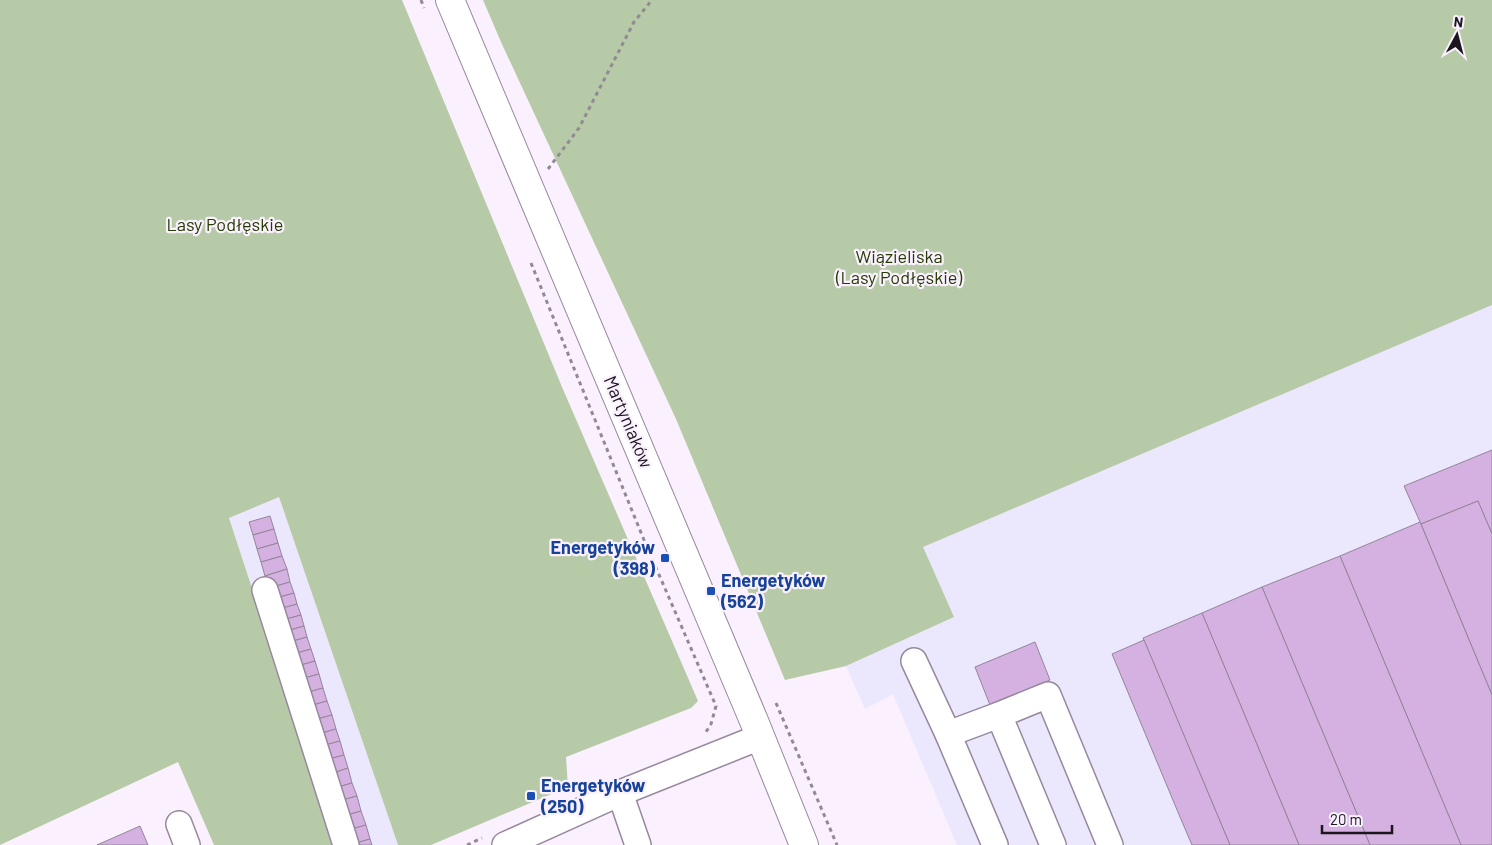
<svg xmlns="http://www.w3.org/2000/svg" width="1492" height="845" font-family="Barlow,sans-serif">
  <rect width="100%" height="100%" fill="#faf0fe"/>
  <!-- industrial -->
  <g fill="#ebe7fd">
    <polygon points="1492,305 1492,845 957,845 893,694 865,709 846,666 954,617 922,547"/>
    <polygon points="279,497 398,845 336,845 229,518"/>
  </g>
  <!-- green -->
  <g fill="#b7caa7">
    <polygon points="0,0 402,0 562,387 698,701 691,708 566,757 568,787 431,845 398,845 279,497 229,518 336,845 214,845 178,762 0,845"/>
    <polygon points="483,0 1492,0 1492,305 923,547 954,617 846,666 785,680 676,419 501,42"/>
  </g>
  <!-- building -->
  <g fill="#d4b1e1" stroke="#948599">
    <polygon points="1492,450 1492,534 1478,501 1421,524 1404,486"/>
    <polygon points="1478,501 1492,534 1492,695 1421,524"/>
    <polygon points="270,516 274,529 253,535 249,522"/>
    <polygon points="1420,522 1492,695 1492,845 1461,845 1340,556"/>
    <polygon points="274,529 278,543 257,549 253,535"/>
    <polygon points="278,543 282,556 261,562 257,549"/>
    <polygon points="282,556 287,569 265,576 261,562"/>
    <polygon points="1340,556 1461,845 1370,845 1262,587"/>
    <polygon points="287,569 290,582 269,588 265,576"/>
    <polygon points="290,582 294,593 273,599 269,588"/>
    <polygon points="1262,587 1370,845 1299,845 1202,613"/>
    <polygon points="294,593 297,604 276,610 273,599"/>
    <polygon points="297,604 301,615 279,621 276,610"/>
    <polygon points="1202,613 1299,845 1230,845 1143,638"/>
    <polygon points="301,615 304,626 283,632 279,621"/>
    <polygon points="304,626 307,637 286,643 283,632"/>
    <polygon points="307,637 311,649 290,655 286,643"/>
    <polygon points="1144,640 1230,845 1192,845 1180,817 1112,654"/>
    <polygon points="1035,642 1050,680 990,705 975,667"/>
    <polygon points="311,649 315,661 294,667 290,655"/>
    <polygon points="315,661 319,674 297,680 294,667"/>
    <polygon points="319,674 323,688 302,694 297,680"/>
    <polygon points="323,688 327,701 306,707 302,694"/>
    <polygon points="327,701 332,715 310,721 306,707"/>
    <polygon points="332,715 336,729 315,735 310,721"/>
    <polygon points="336,729 340,741 318,747 315,735"/>
    <polygon points="340,741 344,755 322,761 318,747"/>
    <polygon points="344,755 348,768 327,775 322,761"/>
    <polygon points="348,768 352,783 331,789 327,775"/>
    <polygon points="352,783 357,796 335,802 331,789"/>
    <polygon points="357,796 361,811 340,817 335,802"/>
    <polygon points="361,811 366,825 344,831 340,817"/>
    <polygon points="366,825 370,839 349,845 344,831"/>
    <polygon points="140,826 148,845 97,845"/>
    <polygon points="370,839 372,845 349,845"/>
  </g>
  <g fill="none" stroke-linecap="round" stroke-linejoin="round">
    <defs>
      <g id="minor">
        <polyline points="265,590 346,845"/>
        <polyline points="914,661 948,734 995,845"/>
        <polyline points="948,734 999,715"/>
        <polyline points="620,793 638,845"/>
        <polyline points="179,824 187,845"/>
        <polyline points="505,845 620,793 760,737"/>
        <polyline points="1053,845 999,715 1048,695 1110,845"/>
      </g>
      <polyline id="major" points="450,0 754,721 804,845"/>
    </defs>
    <!-- minor casing -->
    <use href="#minor" stroke="#97889d" stroke-width="28"/>
    <!-- major casing -->
    <use href="#major" stroke="#97889d" stroke-width="30"/>
    <!-- path -->
    <g stroke="#918a94" stroke-width="3" stroke-dasharray="4 4" stroke-linecap="butt">
      <polyline points="421,0 424,8"/>
      <polyline points="548,169 579,128 634,22 652,0"/>
      <polyline points="531,263 644,540 716,706 711,724 706,732"/>
      <polyline points="776,703 837,845"/>
      <polyline points="467,845 482,838"/>
    </g>
    <!-- minor -->
    <use href="#minor" stroke="#fff" stroke-width="25"/>
    <!-- major -->
    <use href="#major" stroke="#fff" stroke-width="28"/>
  </g>
  <!-- markers -->
  <g fill="#1a4fb4" stroke="#faf0fe" stroke-width="2">
    <rect x="660" y="553" width="10" height="10" rx="2.5"/>
    <rect x="706" y="586" width="10" height="10" rx="2.5"/>
    <rect x="526" y="791" width="10" height="10" rx="2.5"/>
  </g>
  <g text-anchor="middle" stroke-width="4.5" stroke-linejoin="round" paint-order="stroke">
    <!-- park labels -->
    <g font-size="18" fill="#243c02" stroke="#faf0fe">
      <text x="225" y="231">Lasy Podłęskie</text>
      <text x="899" y="263">Wiązieliska<tspan x="899" dy="21">(Lasy Podłęskie)</tspan></text>
    </g>
    <!-- street labels -->
    <g font-size="18" fill="#1b161d" stroke="#faf0fe">
      <text transform="translate(628 422) rotate(67)" y="6">Martyniaków</text>
    </g>
    <!-- transit labels -->
    <g font-size="18" font-weight="bold" fill="#164399" stroke="#faf0fe" text-anchor="start">
      <text x="655" y="554" text-anchor="end">Energetyków<tspan x="655" dy="21">(398)</tspan></text>
      <text x="721" y="587">Energetyków<tspan x="721" dy="21">(562)</tspan></text>
      <text x="541" y="792">Energetyków<tspan x="541" dy="21">(250)</tspan></text>
    </g>
  </g>
  <!-- north arrow -->
  <g transform="translate(1457 35) rotate(7)" stroke="#faf0fe" stroke-width="4" paint-order="stroke">
  <path d="M0-4L9 19L0 12L-9 19Z" fill="#1b161d"/>
  <text y="-8" font-size="14" font-weight="bold" text-anchor="middle" fill="#1b161d">N</text>
  </g>
  <!-- scale -->
  <path d="M1322 825v8h70v-8" fill="none" stroke="#1b161d" stroke-width="2.5"/>
  <text x="1330" y="825" font-size="15" fill="#1b161d" stroke="#faf0fe" stroke-width="4" paint-order="stroke">20 m</text>
</svg>
